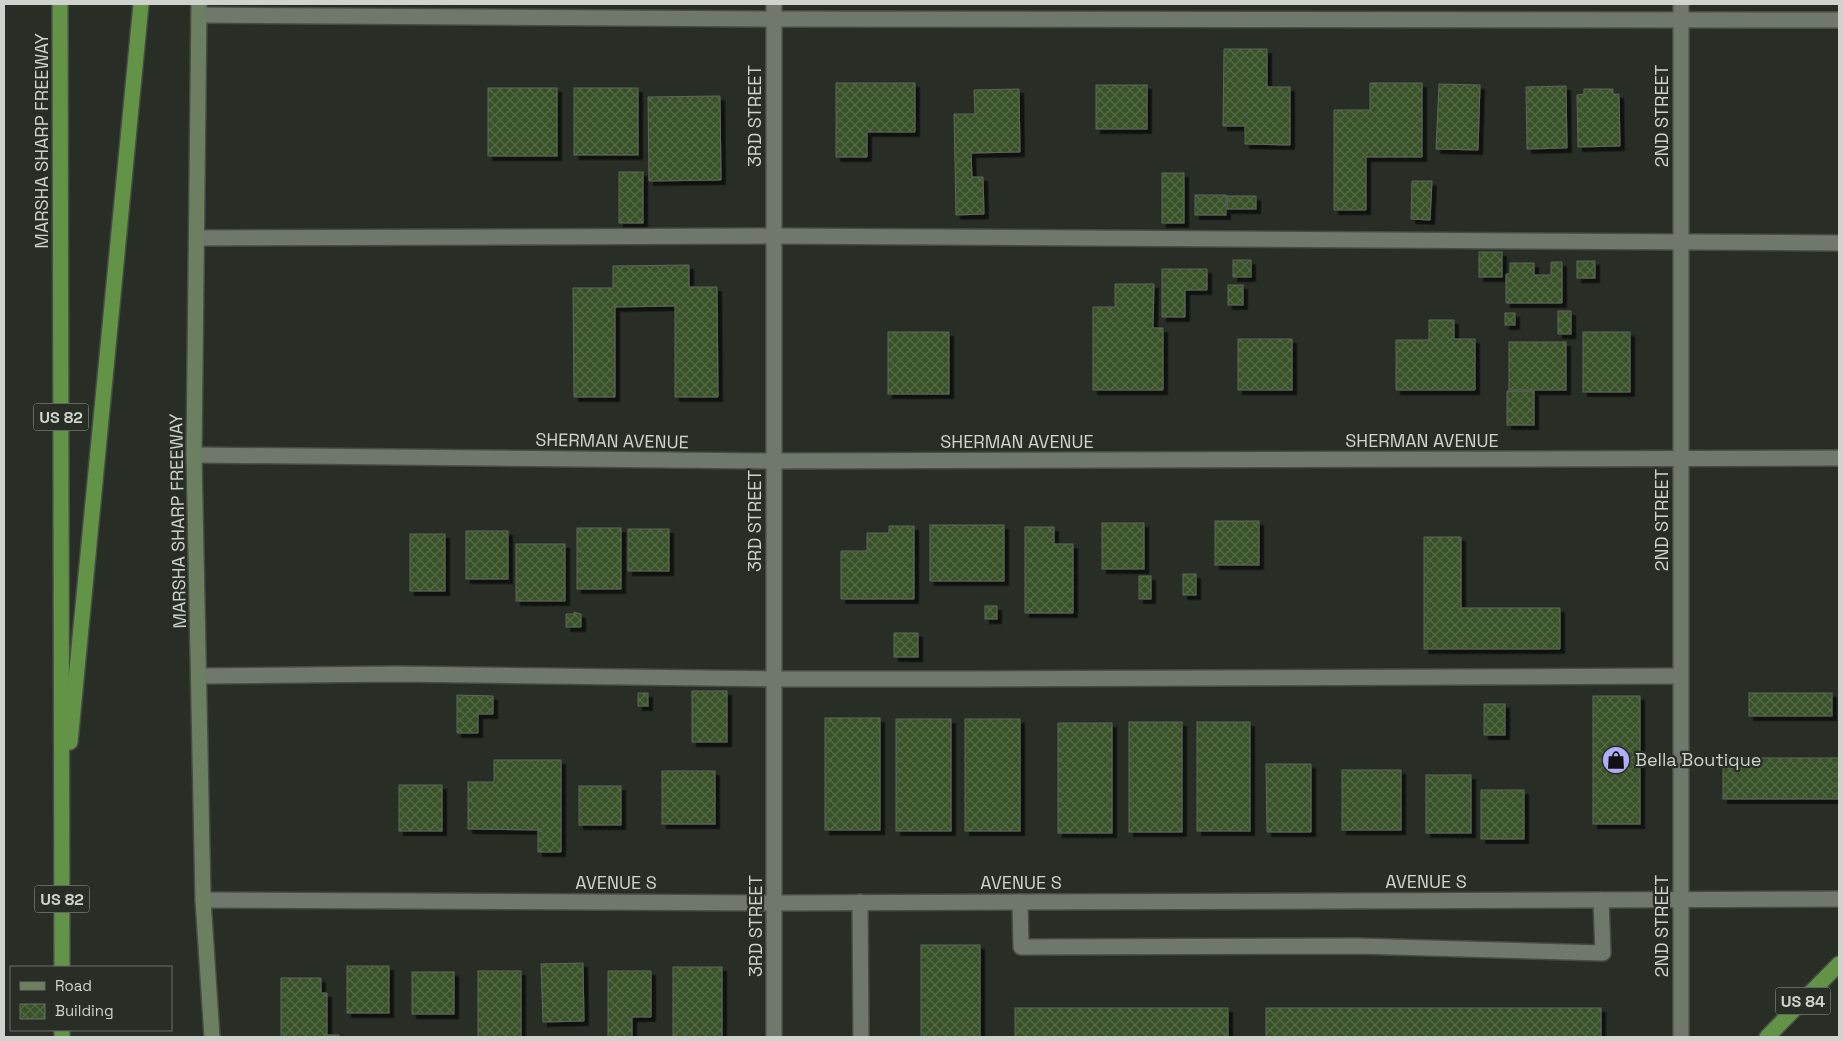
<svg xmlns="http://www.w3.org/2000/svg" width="1843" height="1041" font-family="'Space Grotesk',sans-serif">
  <defs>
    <pattern id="building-cross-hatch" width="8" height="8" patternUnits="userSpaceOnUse" patternTransform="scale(1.25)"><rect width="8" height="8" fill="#375128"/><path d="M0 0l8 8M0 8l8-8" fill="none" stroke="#536946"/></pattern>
    <filter id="shadow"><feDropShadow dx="4.5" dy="4.5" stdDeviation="0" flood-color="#0009"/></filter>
  </defs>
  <rect width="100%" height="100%" fill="#282e25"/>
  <!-- building -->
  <g fill="url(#building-cross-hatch)" stroke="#5f665b" filter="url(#shadow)">
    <polygon points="1224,49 1267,49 1267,87 1290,87 1290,145 1245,144 1245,126 1223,126"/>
    <polygon points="836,83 915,83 915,132 867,132 867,157 836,157"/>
    <polygon points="1370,83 1422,83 1422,157 1366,157 1366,210 1334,210 1334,110 1370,110"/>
    <polygon points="1439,84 1480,85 1478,150 1436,149"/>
    <rect x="1096" y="85" width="51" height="44"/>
    <polygon points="1566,86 1567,148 1527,149 1526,87"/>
    <rect x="488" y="88" width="69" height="68"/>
    <rect x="574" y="88" width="64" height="67"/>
    <polygon points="1019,89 1020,152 971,153 972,177 983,177 984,214 956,215 954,114 975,114 974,90"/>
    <polygon points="1584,89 1613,89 1613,94 1619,94 1620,146 1578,147 1577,95 1584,94"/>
    <polygon points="720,96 721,180 649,181 648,97"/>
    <rect x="619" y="172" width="24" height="51"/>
    <rect x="1162" y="173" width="22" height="50"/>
    <polygon points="1412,181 1432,181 1430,220 1411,219"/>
    <rect x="1195" y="195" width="31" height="20"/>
    <rect x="1227" y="196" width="29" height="13"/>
    <rect x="1479" y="252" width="23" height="25"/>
    <rect x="1233" y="260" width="18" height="17"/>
    <rect x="1577" y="261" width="18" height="17"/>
    <polygon points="1551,262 1562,262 1562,303 1506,303 1506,274 1510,274 1510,263 1534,263 1534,275 1551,275"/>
    <polygon points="689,265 689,287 717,287 718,397 675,397 675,306 615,307 615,397 574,397 573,288 613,288 613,266"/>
    <polygon points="1162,269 1207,269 1207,290 1185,290 1185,317 1162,317"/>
    <polygon points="1115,284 1154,284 1153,328 1163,328 1163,390 1093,390 1093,307 1115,307"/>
    <rect x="1228" y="285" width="15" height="20"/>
    <rect x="1558" y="311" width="13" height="23"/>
    <rect x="1505" y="313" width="10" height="12"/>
    <polygon points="1429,320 1454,320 1454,339 1475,339 1475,390 1396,390 1396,340 1429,340"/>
    <rect x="888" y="332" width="61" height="62"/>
    <rect x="1583" y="332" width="47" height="60"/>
    <rect x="1238" y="339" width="54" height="51"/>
    <rect x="1509" y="342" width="57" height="48"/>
    <rect x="1507" y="391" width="27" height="34"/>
    <rect x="1215" y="521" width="44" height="44"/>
    <rect x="1102" y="523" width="42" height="46"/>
    <rect x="930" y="525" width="74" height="56"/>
    <polygon points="889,526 914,526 914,599 841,599 841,551 867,551 867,533 889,533"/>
    <polygon points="1025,527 1054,527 1054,544 1073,544 1073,613 1025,613"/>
    <rect x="577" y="528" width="44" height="61"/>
    <rect x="628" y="529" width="41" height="42"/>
    <rect x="466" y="531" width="42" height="48"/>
    <rect x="410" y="534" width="35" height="57"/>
    <polygon points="1424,537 1461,537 1461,608 1560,608 1560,649 1424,649"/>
    <rect x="516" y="544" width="49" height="57"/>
    <rect x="1183" y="574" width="13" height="21"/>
    <rect x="1139" y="576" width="12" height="23"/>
    <rect x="985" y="606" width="12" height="13"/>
    <polygon points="574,612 581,614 581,627 566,627 566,614 574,614"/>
    <rect x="894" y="633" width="24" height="24"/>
    <rect x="692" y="691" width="35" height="51"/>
    <rect x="638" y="693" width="10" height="13"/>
    <rect x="1749" y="693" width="83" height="23"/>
    <polygon points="457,695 493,696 493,714 478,714 478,733 457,733"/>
    <rect x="1593" y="696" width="47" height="128"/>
    <rect x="1484" y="704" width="21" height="31"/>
    <rect x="825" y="718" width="55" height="112"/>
    <rect x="896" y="719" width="55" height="112"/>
    <rect x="965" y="719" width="55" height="112"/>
    <rect x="1129" y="722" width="53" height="110"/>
    <rect x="1197" y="722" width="53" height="109"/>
    <rect x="1058" y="723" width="54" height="110"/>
    <rect x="1723" y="758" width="116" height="41"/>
    <polygon points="494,760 561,760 561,852 538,852 538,830 468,829 468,782 494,782"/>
    <polygon points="1266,764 1311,764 1311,832 1267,832"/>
    <rect x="1342" y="770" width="59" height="60"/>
    <rect x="662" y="771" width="53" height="53"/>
    <rect x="1426" y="775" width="45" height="58"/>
    <rect x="399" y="785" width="43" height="46"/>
    <rect x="579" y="786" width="42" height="39"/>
    <rect x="1481" y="790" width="43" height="49"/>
    <rect x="921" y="945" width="59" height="92"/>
    <polygon points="583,963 584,1021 543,1022 541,964"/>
    <rect x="347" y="966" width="42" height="47"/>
    <rect x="673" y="967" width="49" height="70"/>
    <rect x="478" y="971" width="43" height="66"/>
    <polygon points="608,971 651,971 651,1017 632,1017 632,1037 608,1037"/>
    <rect x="412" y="972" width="42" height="42"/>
    <polygon points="281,978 321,978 321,993 327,993 327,1035 339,1035 339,1037 281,1037"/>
    <rect x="1015" y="1008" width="213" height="29"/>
    <rect x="1266" y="1008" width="335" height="29"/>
  </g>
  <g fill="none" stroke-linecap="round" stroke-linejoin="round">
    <defs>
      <g id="lane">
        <polyline points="197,238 774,236 1839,243"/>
        <polyline points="199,676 398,674 774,679 965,679 1680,676"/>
        <polyline points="860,902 861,1037"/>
        <polyline points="1020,902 1021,947 1357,946 1603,953 1601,900"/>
      </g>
      <g id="street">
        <polyline points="774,4 774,1037"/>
        <polyline points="1681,4 1681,1037"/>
        <polyline points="199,15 774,19 1839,20"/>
        <polyline points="194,455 774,461 1839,458"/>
        <polyline points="203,900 774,903 1839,899"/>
      </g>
      <polyline id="secondary" points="199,4 194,455 203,900 212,1037"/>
      <g id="highway">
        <polyline points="60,4 62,967"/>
        <polyline points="70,742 141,4"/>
        <polyline points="62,1030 62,1037"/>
        <polyline points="1767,1037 1839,964"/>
      </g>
    </defs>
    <!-- lane casing -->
    <use href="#lane" stroke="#464b43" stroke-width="18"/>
    <!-- street casing -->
    <use href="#street" stroke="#464b43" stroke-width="18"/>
    <!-- secondary casing -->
    <use href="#secondary" stroke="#464b43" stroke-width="18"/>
    <!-- highway casing -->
    <use href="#highway" stroke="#464b43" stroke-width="18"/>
    <!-- lane -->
    <use href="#lane" stroke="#70776c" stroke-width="15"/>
    <!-- street -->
    <use href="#street" stroke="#70776c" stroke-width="15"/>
    <!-- secondary -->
    <use href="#secondary" stroke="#6c7f61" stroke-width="15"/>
    <!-- highway -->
    <use href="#highway" stroke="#639346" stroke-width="15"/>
  </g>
  <!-- icons -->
  <defs>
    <symbol id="shop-disc" viewBox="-11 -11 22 22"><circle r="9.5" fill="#b0aefa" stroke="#282e25"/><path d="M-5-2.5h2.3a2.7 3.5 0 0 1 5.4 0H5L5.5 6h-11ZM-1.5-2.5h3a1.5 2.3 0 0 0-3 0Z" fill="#111"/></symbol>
  </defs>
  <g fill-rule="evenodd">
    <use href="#shop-disc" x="1600" y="744" width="32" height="32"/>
  </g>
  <g text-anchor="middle" stroke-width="4.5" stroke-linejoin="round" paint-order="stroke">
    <!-- shield labels -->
    <g fill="#282e25" stroke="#9da29b" stroke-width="1">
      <rect x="33.5" y="403.5" width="55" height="27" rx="4"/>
      <rect x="34.5" y="885.5" width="55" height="27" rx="4"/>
      <rect x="1775.5" y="987.5" width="55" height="27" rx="4"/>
    </g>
    <g font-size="16" font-weight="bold" fill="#cfd3cd">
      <text x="61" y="423">US 82</text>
      <text x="62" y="905">US 82</text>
      <text x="1803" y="1007">US 84</text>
    </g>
    <!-- street labels -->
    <g font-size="18" fill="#cfd3cd" stroke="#282e25">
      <text transform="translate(755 116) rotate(-90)" y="6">3RD STREET</text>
      <text transform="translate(1662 116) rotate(-90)" y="6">2ND STREET</text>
      <text transform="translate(42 141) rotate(-90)" y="6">MARSHA SHARP FREEWAY</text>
      <text transform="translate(612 441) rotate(1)" y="6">SHERMAN AVENUE</text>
      <text x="1422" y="447">SHERMAN AVENUE</text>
      <text x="1017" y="448">SHERMAN AVENUE</text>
      <text transform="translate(1662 520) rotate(-90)" y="6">2ND STREET</text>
      <text transform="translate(178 521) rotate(-91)" y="6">MARSHA SHARP FREEWAY</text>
      <text transform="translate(755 521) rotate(-90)" y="6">3RD STREET</text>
      <text x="1426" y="888">AVENUE S</text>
      <text x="616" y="889">AVENUE S</text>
      <text x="1021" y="889">AVENUE S</text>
      <text transform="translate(756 926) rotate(-90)" y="6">3RD STREET</text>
      <text transform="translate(1662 926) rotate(-90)" y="6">2ND STREET</text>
    </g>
    <!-- poi labels -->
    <g font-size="18" fill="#cfd3cd" stroke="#282e25" text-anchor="start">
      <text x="1635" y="766">Bella Boutique</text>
    </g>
  </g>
  <!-- border -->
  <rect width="1843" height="1041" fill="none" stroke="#cfd3cd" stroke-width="10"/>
  <!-- legend -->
  <rect x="10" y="966" width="162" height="65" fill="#282e25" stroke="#6b7068"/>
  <rect x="20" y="982" width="25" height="8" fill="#6c7f61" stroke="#6b7068"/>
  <text x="55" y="991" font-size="15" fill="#cfd3cd">Road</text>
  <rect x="20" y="1004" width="25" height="15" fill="url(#building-cross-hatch)" stroke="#6b7068"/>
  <text x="55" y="1016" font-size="15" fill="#cfd3cd">Building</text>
</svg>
